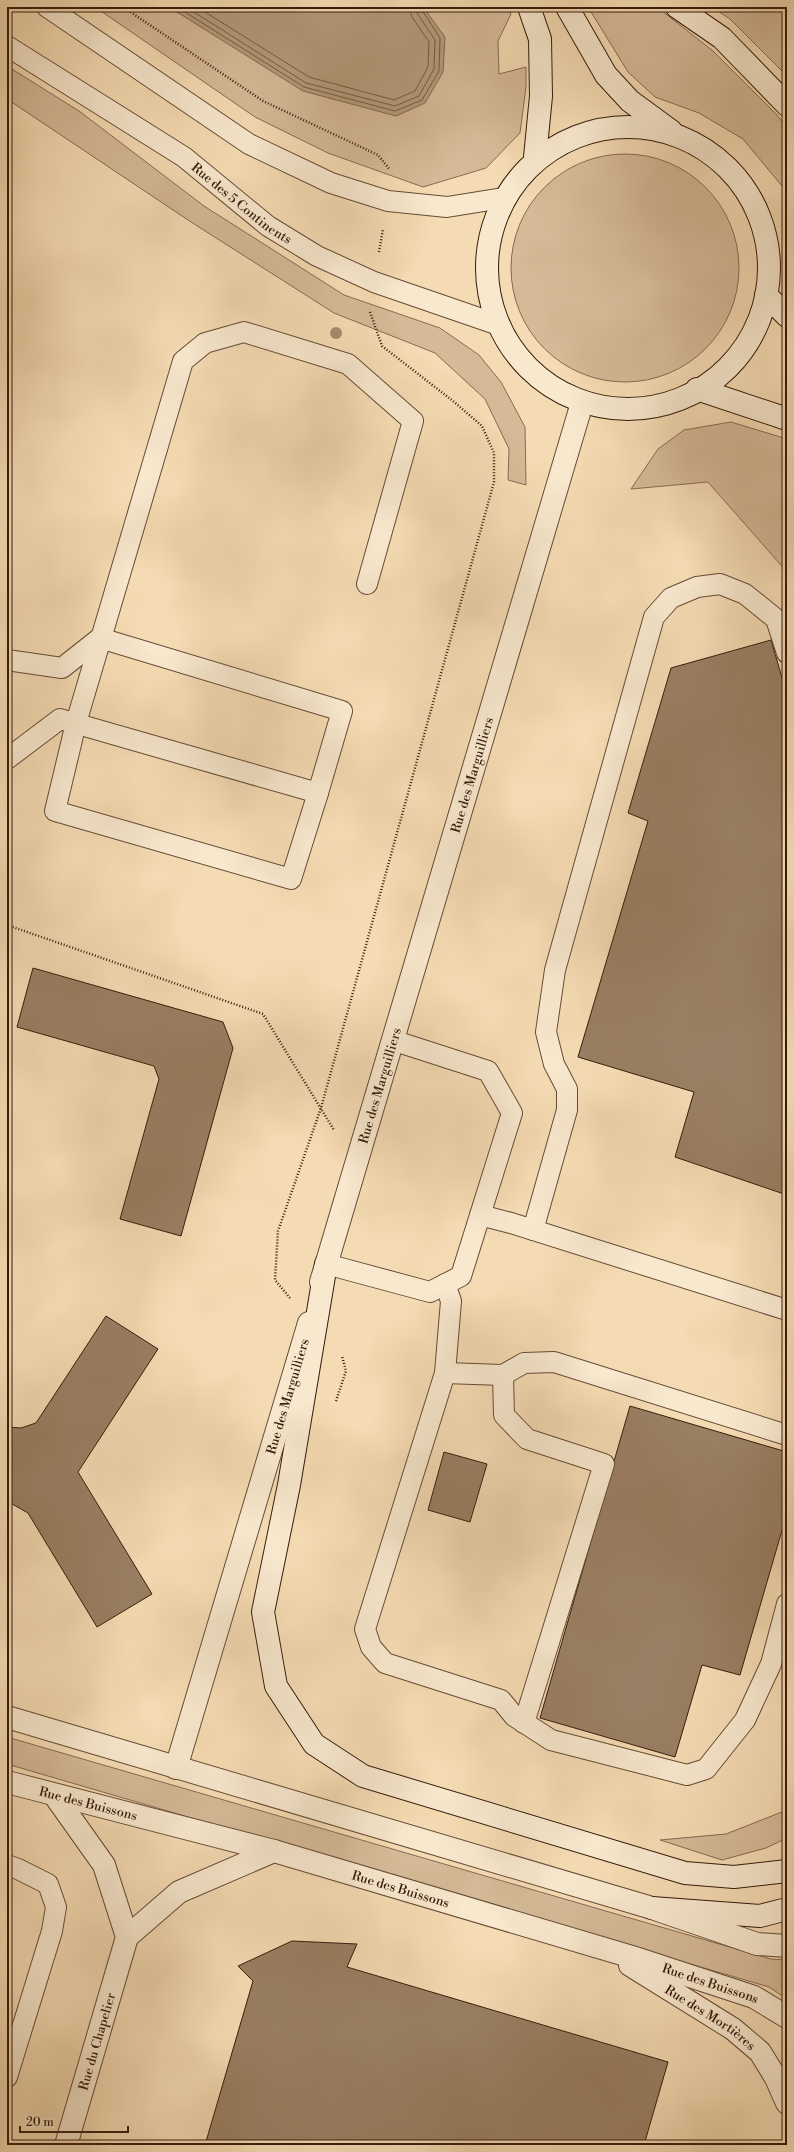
<svg xmlns="http://www.w3.org/2000/svg" width="794" height="2152" font-family="'Libre Bodoni',serif">
  <rect width="100%" height="100%" fill="#f5dbb3"/>
  <filter id="stains"><feTurbulence type="fractalNoise" baseFrequency=".005" numOctaves="4"/><feColorMatrix values="0 0 0 0 .2 0 0 0 0 .09 0 0 0 0 .02 0 0 0 .5 -.17"/></filter>
  <radialGradient id="worn" r=".72"><stop offset=".6" stop-color="#630" stop-opacity="0"/><stop offset="1" stop-color="#630" stop-opacity=".3"/></radialGradient>
  <!-- green -->
  <g fill="#d5ba97" stroke="#866a52">
    <polygon points="95,7 508,7 511,14 498,41 499,74 526,67 526,87 520,133 486,168 423,187 328,153 255,117"/>
    <polygon points="588,7 657,7 713,51 776,114 787,128 787,192 743,139 699,113 655,97 628,72"/>
    <polygon points="712,7 787,7 787,76 730,19"/>
    <polygon points="7,66 79,111 204,206 344,295 440,328 479,355 501,382 525,427 526,485 508,480 509,449 485,399 435,353 334,313 191,222 7,99"/>
    <circle cx="625" cy="268" r="114"/>
    <polygon points="731,422 787,439 787,572 708,482 631,489 658,449 684,430"/>
    <polygon points="7,1737 771,1959 787,1960 787,1999 769,1987 7,1764"/>
    <polygon points="787,1810 787,1838 766,1848 722,1860 660,1840 726,1834"/>
  </g>
  <!-- water -->
  <polygon fill="#b49a7a" stroke="#82674e" points="169,7 423,7 445,37 443,72 425,103 396,116 303,91"/>
  <g fill="none" stroke-linecap="round" stroke-linejoin="round">
    <!-- shore -->
    <g stroke="#755a43" stroke-width="1">
      <polyline points="177,7 304,87 395,111 422,100 439,71 440,38 420,7"/>
      <polyline points="186,7 306,83 395,106 419,96 434,69 435,40 417,13 415,7"/>
      <polyline points="197,7 309,77 394,100 415,91 428,67 429,42 412,17 409,7"/>
    </g>
  </g>
  <!-- building -->
  <g fill="#997f63" stroke="#361b0c">
    <polygon points="771,640 787,695 787,1195 675,1157 694,1092 578,1057 648,821 628,813 671,668"/>
    <polygon points="33,968 223,1022 233,1048 181,1236 120,1219 159,1079 154,1066 17,1027"/>
    <polygon points="106,1316 158,1349 78,1472 152,1594 97,1627 28,1513 7,1501 7,1427 21,1428 36,1423"/>
    <polygon points="630,1406 787,1452 787,1513 740,1675 702,1665 675,1757 540,1718"/>
    <polygon points="444,1452 487,1464 470,1522 428,1510"/>
    <polygon points="292,1941 357,1944 347,1967 668,2062 644,2145 205,2145 253,1981 238,1966"/>
  </g>
  <g fill="none" stroke-linecap="round" stroke-linejoin="round">
    <defs>
      <g id="lane">
        <polyline points="47,7 249,144 331,183 388,201 447,207 503,198"/>
        <path id="s1" d="M7,46L184,157L268,226L317,256L374,282L496,324"/>
        <polyline points="7,660 62,668 100,638 342,711 318,793 60,719 7,759"/>
        <polyline points="318,793 291,879 55,811 76,723 183,361 205,343 244,332 348,364 413,421 367,584"/>
        <polyline points="480,1215 511,1223 787,1310"/>
        <polyline points="533,1230 567,1110 567,1089 554,1064 546,1032 555,970 654,617 671,598 697,587 720,584 745,594 776,619 787,653"/>
        <polyline points="326,1264 430,1292 461,1276 512,1113 488,1071 392,1040"/>
        <polyline points="445,1284 451,1301 445,1373 365,1629 371,1647 385,1663 501,1700 514,1716 551,1740 687,1775 706,1769 745,1720 771,1664 787,1604"/>
        <polyline points="445,1373 503,1375 524,1363 554,1362 787,1435"/>
        <polyline points="503,1375 504,1415 527,1439 604,1464 524,1723"/>
        <polyline points="7,1865 18,1869 48,1884 56,1907 52,1931 7,2077"/>
      </g>
      <g id="street">
        <path id="s2" d="M321,1282L582,403"/>
        <polyline points="7,1717 652,1908 757,1944 787,1946"/>
        <path id="s3" d="M176,1768L309,1323"/>
        <path id="s4" d="M7,1782L274,1851L632,1957L754,1997L787,2017"/>
        <polyline points="55,1796 104,1865 127,1937"/>
        <path id="s5" d="M630,1965L733,2029L760,2052L776,2078L787,2103"/>
        <path id="s6" d="M66,2145L127,1937L179,1892L274,1851"/>
      </g>
      <g id="secondary">
        <polyline points="529,7 540,39 541,96 535,157"/>
        <polyline points="567,7 606,75 630,101 671,131"/>
        <polyline points="677,7 722,38 787,105"/>
        <circle cx="628" cy="268" r="141"/>
        <polyline points="766,295 787,316"/>
        <polyline points="697,389 787,419"/>
        <polyline points="326,1264 289,1485 263,1612 276,1686 314,1744 363,1776 685,1873 734,1877 787,1871"/>
        <polyline points="652,1908 760,1916 787,1909"/>
      </g>
    </defs>
    <!-- lane casing -->
    <use href="#lane" stroke="#664b36" stroke-width="22"/>
    <!-- street casing -->
    <use href="#street" stroke="#664b36" stroke-width="24"/>
    <!-- secondary casing -->
    <use href="#secondary" stroke="#361b0c" stroke-width="24"/>
    <!-- path -->
    <g stroke="#361b0c" stroke-width="2.5" stroke-dasharray="1 2" stroke-linecap="butt">
      <polyline points="123,7 263,101 378,155 390,170"/>
      <polyline points="379,252 383,229"/>
      <polyline points="7,925 263,1014 334,1130"/>
      <polyline points="290,1298 275,1280 278,1231 321,1108 494,482 494,453 482,426 453,401 382,346 370,312"/>
      <polyline points="336,1401 346,1371 342,1356"/>
    </g>
    <!-- lane -->
    <use href="#lane" stroke="#f8e8ce" stroke-width="20"/>
    <!-- street -->
    <use href="#street" stroke="#f8e8ce" stroke-width="22"/>
    <!-- secondary -->
    <use href="#secondary" stroke="#f8e8ce" stroke-width="22"/>
  </g>
  <!-- trees -->
  <circle fill="#a68c6e" cx="336" cy="333" r="6"/>
  <g text-anchor="middle" stroke-width="3" stroke-linejoin="round" paint-order="stroke">
    <!-- street labels -->
    <g font-size="13" fill="#361b0c" stroke="#f8e8ce">
      <text dy="5" stroke="none"><textPath href="#s1" startOffset="283">Rue des 5 Continents</textPath></text>
      <text dy="5" stroke="none"><textPath href="#s2" startOffset="529">Rue des Marguilliers</textPath></text>
      <text dy="5" stroke="none"><textPath href="#s2" startOffset="205">Rue des Marguilliers</textPath></text>
      <text dy="5" stroke="none"><textPath href="#s3" startOffset="388">Rue des Marguilliers</textPath></text>
      <text dy="5" stroke="none"><textPath href="#s4" startOffset="84">Rue des Buissons</textPath></text>
      <text dy="5" stroke="none"><textPath href="#s4" startOffset="408">Rue des Buissons</textPath></text>
      <text dy="5" stroke="none"><textPath href="#s4" startOffset="732">Rue des Buissons</textPath></text>
      <text dy="5" stroke="none"><textPath href="#s5" startOffset="96">Rue des Mortières</textPath></text>
      <text dy="5" stroke="none"><textPath href="#s6" startOffset="108">Rue du Chapelier</textPath></text>
    </g>
  </g>
  <!-- margin -->
  <rect width="794" height="2152" fill="none" stroke="#f5dbb3" stroke-width="24"/>
  <rect x="8" y="8" width="778" height="2136" fill="none" stroke="#361b0c" stroke-width="2"/>
  <rect x="12" y="12" width="770" height="2128" fill="none" stroke="#361b0c"/>
  <!-- scale -->
  <path d="M20 2126v6h108v-6" fill="none" stroke="#361b0c" stroke-width="2"/>
  <text x="26" y="2126" font-size="12" fill="#361b0c" stroke="#f8e8ce" stroke-width="3" paint-order="stroke">20 m</text>
  <rect width="100%" height="100%" filter="url(#stains)"/>
  <rect width="100%" height="100%" fill="url(#worn)"/>
</svg>
